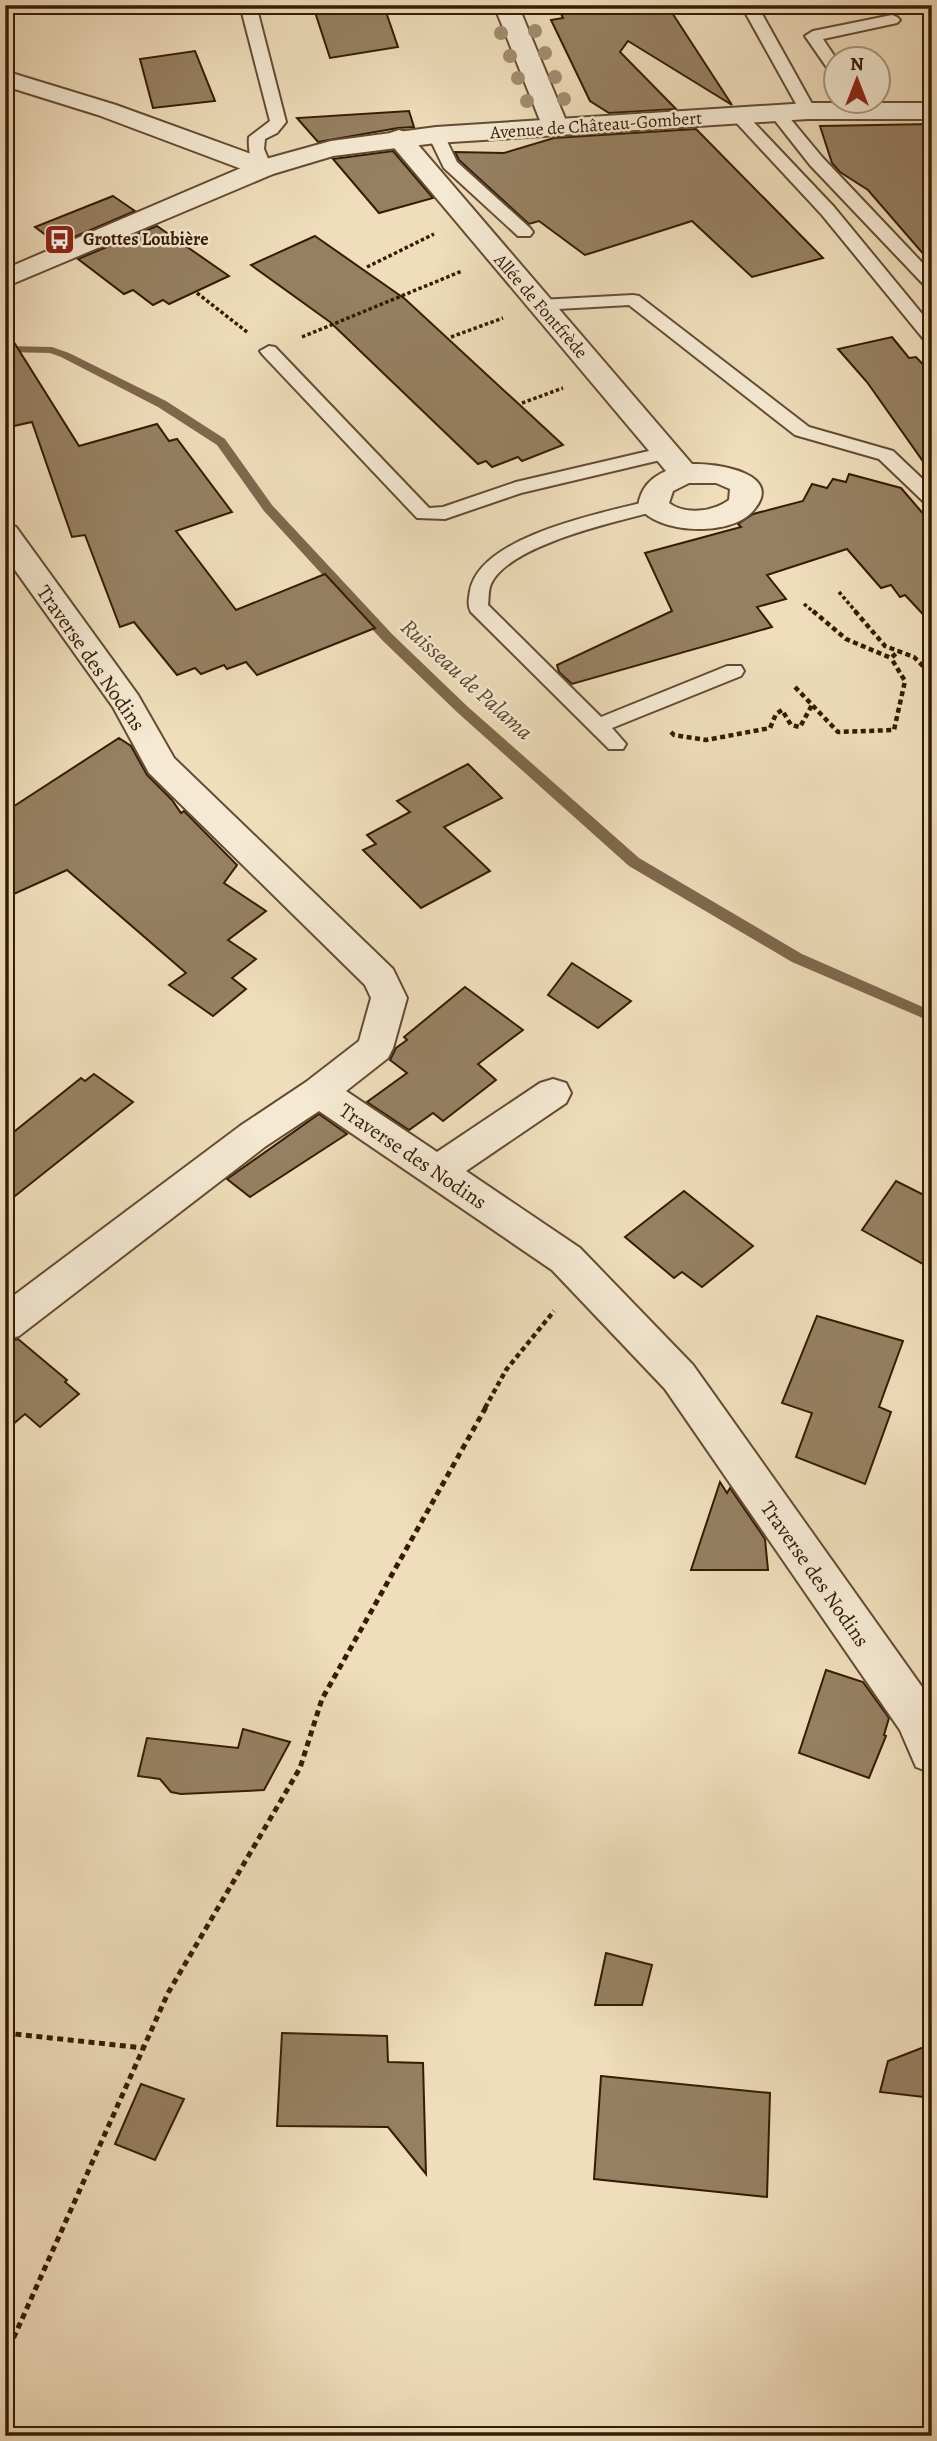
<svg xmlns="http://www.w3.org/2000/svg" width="937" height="2441" font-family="Alegreya,serif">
  <rect width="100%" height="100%" fill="#efddbb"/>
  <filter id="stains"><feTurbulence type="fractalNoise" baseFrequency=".00286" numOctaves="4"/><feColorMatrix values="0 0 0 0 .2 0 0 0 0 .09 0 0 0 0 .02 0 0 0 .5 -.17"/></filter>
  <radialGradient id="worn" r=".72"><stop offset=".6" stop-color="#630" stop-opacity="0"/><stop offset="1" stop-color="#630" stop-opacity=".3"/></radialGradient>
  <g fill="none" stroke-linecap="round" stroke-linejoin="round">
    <!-- stream -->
    <polygon fill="#7f684d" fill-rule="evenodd" points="5,346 52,347 69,353 166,401 225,439 272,505 393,635 468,707 639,858 802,954 932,1011 932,1022 792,962 629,866 458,713 383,641 264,511 217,445 158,407 61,357 50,353 5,352"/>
  </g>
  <!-- building -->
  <g fill="#968063" stroke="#361c04" stroke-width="2">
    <polygon points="333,5 376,5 377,10 385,9 398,47 330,58 315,12 334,10"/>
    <polygon points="557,5 603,5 606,13 667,5 732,105 628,41 620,52 676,109 609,113 590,101 551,20 563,18"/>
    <polygon points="195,51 215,101 153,108 140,59"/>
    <polygon points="409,111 414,127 398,128 318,142 297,118"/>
    <polygon points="932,124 932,264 868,190 840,172 832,163 820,126"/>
    <polygon points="696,129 823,258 752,277 692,221 585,255 539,221 529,224 459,160 455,152 504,153 554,138"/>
    <polygon points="393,151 433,198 379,213 333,159"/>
    <polygon points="113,196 135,211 58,244 35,227"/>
    <polygon points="157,226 229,276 169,304 163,300 153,305 133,290 124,294 78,259"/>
    <polygon points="315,236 405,299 563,445 522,461 518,457 492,467 486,461 478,464 330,322 251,265"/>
    <polygon points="5,328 79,446 157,424 169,441 177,439 232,512 176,531 236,610 325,574 375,628 257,675 246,662 227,669 224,665 201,674 195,668 177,675 134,622 120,627 85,535 72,537 32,422 5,428"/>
    <polygon points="892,337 909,358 916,357 932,374 932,474 867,382 838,349"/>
    <polygon points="849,474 901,488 932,524 932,624 905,595 900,597 891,585 881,588 847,549 767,575 786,599 757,607 772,627 572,684 559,672 557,665 672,611 645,553 741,527 738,524 753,514 803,501 812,484 827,488 833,479 846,482"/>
    <polygon points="119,738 131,746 147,775 172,800 181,813 184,811 237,865 224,883 266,911 228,940 256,959 232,978 246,989 213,1016 169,985 186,973 67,870 5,898 5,812"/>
    <polygon points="468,764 502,798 444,827 490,871 421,908 363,850 376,844 367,835 410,812 397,801"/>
    <polygon points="572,963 631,1001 598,1028 548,995"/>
    <polygon points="465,987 523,1030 478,1064 496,1080 443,1121 433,1113 409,1130 367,1102 407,1073 390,1060 396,1048 407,1040 404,1037"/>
    <polygon points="94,1074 133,1102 5,1204 5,1139 81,1078 85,1081"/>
    <polygon points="319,1114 347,1134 250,1197 227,1179"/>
    <polygon points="896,1181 932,1199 932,1269 862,1230"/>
    <polygon points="684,1191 753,1246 702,1287 682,1272 674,1278 625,1237"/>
    <polygon points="817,1316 903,1341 879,1407 891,1412 865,1484 796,1457 812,1413 782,1403"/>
    <polygon points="18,1339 67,1380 65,1382 79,1394 40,1427 25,1414 5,1431 5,1342"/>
    <polygon points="720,1482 727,1493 730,1488 765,1539 768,1570 691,1570"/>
    <polygon points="826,1670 863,1682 889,1718 884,1735 886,1736 869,1778 799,1753"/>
    <polygon points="243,1729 290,1742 264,1790 181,1794 171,1792 160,1779 138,1776 147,1738 238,1748"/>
    <polygon points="606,1953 652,1965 642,2005 595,2005"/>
    <polygon points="282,2033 387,2036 388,2062 423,2063 426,2174 388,2127 277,2126"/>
    <polygon points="932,2044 932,2098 880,2092 888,2061"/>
    <polygon points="601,2076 770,2093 767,2197 594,2179"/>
    <polygon points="141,2084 184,2099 155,2160 115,2144"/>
  </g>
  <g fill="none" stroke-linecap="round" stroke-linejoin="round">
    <defs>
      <g id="service">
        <path d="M240,5H256L286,122L277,133L265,139L264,149L272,168L264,173C250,169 248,149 249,137L270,121Z"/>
        <polygon points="741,5 757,5 816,111 814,114 808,116 800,111"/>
        <polygon points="892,15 897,17 900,20 897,23 823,39 837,60 836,74 830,72 805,36 813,31"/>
        <polygon points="777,108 783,110 822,157 932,273 932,288 926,287 810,165 769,113"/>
        <polygon points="738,110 744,112 834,207 932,326 932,343 926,342 822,215 732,118 730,115"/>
        <polygon points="436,130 444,135 457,162 530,228 533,232 530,236 518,236 444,168 428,135"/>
        <polygon points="633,295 639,296 809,427 893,451 932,488 932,505 925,503 879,459 795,435 629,305 540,310 531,305 540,300"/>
        <polygon points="269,346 275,347 429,508 443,507 516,482 666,447 675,453 673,457 521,493 445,519 417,518 263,355 260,351"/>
        <path d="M653,500L660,502L663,506L660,510C620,521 509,544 491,584C488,590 489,599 488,605L601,717L727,666H741L744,671L741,676L612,728L626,744L623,749H609L471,612C467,605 469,598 470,591C480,535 607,512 653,500Z"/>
      </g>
      <g id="minor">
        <polygon points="494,5 518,5 569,128 565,133 556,136 547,133 543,128"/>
        <polygon points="5,71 116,105 273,162 277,168 273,174 264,176 255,174 98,115 5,86"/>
        <path d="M399,130L408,133L692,464C715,463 788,473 752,512C729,537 657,534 638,506C641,488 650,478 666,471L390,143L386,138L390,133ZM689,483H716L730,489L729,500C713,512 685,515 669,503L673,491Z"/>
        <polygon points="5,524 16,527 138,695 174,758 393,969 407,998 393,1048 388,1058 346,1091 437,1152 540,1083 553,1079 566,1083 571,1093 566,1103 466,1171 580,1248 693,1365 932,1701 932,1773 916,1767 900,1730 665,1389 552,1270 319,1111 266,1146 19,1336 5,1340 5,1302 240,1126 306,1082 359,1041 371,998 365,985 149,773 113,707 5,556"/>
      </g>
      <polygon id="tertiary" points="808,103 932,103 932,119 808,119 436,143 333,156 273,174 5,287 5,269 255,162 331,141 436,127"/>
    </defs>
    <!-- service casing -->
    <use href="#service" stroke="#644c32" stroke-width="4"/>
    <!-- minor casing -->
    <use href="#minor" stroke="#644c32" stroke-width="4"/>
    <!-- tertiary casing -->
    <use href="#tertiary" stroke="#644c32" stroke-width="4"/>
    <!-- path-far2 -->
    <g stroke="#361c04" stroke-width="3.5" stroke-dasharray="3.5 2.5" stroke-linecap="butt">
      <polyline points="367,267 434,234"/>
      <polyline points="197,293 247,332"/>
      <polyline points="302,337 462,271"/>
      <polyline points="451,337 503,318"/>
      <polyline points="522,403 563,388"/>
      <polyline points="839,592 857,613"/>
      <polyline points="804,604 815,613"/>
    </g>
    <!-- path-far1 -->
    <g stroke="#361c04" stroke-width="4.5" stroke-dasharray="5 3.5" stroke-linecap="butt">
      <polyline points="813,611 846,639 891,658 899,651"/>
      <polyline points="855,611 885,646 914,657 925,668 932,669"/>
      <polyline points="795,687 838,732 894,730 905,681 891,658"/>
      <polyline points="671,732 674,735 706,740 770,728 776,714 782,710 791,725 800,727 812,705"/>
      <polyline points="485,1408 506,1370 554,1311"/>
    </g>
    <!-- path -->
    <g stroke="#361c04" stroke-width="5" stroke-dasharray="6 4.5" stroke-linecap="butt">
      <polyline points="5,2033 144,2048"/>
      <polyline points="5,2357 168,1993 300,1768 322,1699 486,1407"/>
    </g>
    <!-- service -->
    <use href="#service" fill="#f5e9d3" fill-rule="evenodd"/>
    <!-- minor -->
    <use href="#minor" fill="#f5e9d3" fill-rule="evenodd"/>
    <!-- tertiary -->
    <use href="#tertiary" fill="#f5e9d3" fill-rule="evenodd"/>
  </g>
  <!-- trees -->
  <g fill="#a38d70">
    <circle cx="535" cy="31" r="7"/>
    <circle cx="501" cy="33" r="7"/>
    <circle cx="545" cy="53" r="7"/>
    <circle cx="510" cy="56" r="7"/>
    <circle cx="555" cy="77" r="7"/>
    <circle cx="518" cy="78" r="7"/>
    <circle cx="564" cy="99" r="7"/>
    <circle cx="527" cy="101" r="7"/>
  </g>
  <!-- icons -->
  <defs>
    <symbol id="bus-square" viewBox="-11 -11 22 22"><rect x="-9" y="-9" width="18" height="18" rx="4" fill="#8f2418" stroke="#f5e9d3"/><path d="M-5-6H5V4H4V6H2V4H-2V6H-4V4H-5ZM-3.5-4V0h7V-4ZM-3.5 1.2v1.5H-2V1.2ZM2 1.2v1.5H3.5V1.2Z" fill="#fff"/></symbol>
  </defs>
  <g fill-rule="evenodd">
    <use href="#bus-square" x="42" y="222" width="35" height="35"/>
  </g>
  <g text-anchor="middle" stroke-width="5" stroke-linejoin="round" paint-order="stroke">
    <!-- far-street labels -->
    <g font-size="18" fill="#361c04" stroke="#f5e9d3">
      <text transform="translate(596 125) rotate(-4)" y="6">Avenue de Château-Gombert</text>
      <text transform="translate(541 306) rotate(49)" y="6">Allée de Fontfrède</text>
    </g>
    <!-- far-poi labels -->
    <g font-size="18" font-weight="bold" fill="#361c04" stroke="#f5e9d3" text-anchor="start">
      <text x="83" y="245">Grottes Loubière</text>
    </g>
    <!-- street labels -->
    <g font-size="21" fill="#361c04" stroke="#f5e9d3">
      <text transform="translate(91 658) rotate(55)" y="7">Traverse des Nodins</text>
      <text transform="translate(413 1156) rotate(34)" y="7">Traverse des Nodins</text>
      <text transform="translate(815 1574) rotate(55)" y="7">Traverse des Nodins</text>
    </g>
    <!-- water labels -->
    <g font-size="23" font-style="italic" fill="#61482e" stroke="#f5e9d3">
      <text transform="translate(467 679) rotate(42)" y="8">Ruisseau de Palama</text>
    </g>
  </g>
  <!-- margin -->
  <rect width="937" height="2441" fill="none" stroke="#efddbb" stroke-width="28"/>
  <rect x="7" y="7" width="923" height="2427" fill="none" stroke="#361c04" stroke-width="3.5"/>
  <rect x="14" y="14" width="909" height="2413" fill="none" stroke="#361c04" stroke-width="2"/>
  <!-- north arrow -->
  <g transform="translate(857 80)"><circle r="33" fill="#f5e9d3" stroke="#a99780" stroke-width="2"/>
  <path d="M0-5L12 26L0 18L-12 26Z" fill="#8f2418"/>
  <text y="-10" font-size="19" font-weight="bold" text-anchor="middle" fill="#361c04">N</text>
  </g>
  <rect width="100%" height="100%" filter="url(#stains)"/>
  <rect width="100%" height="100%" fill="url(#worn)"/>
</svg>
